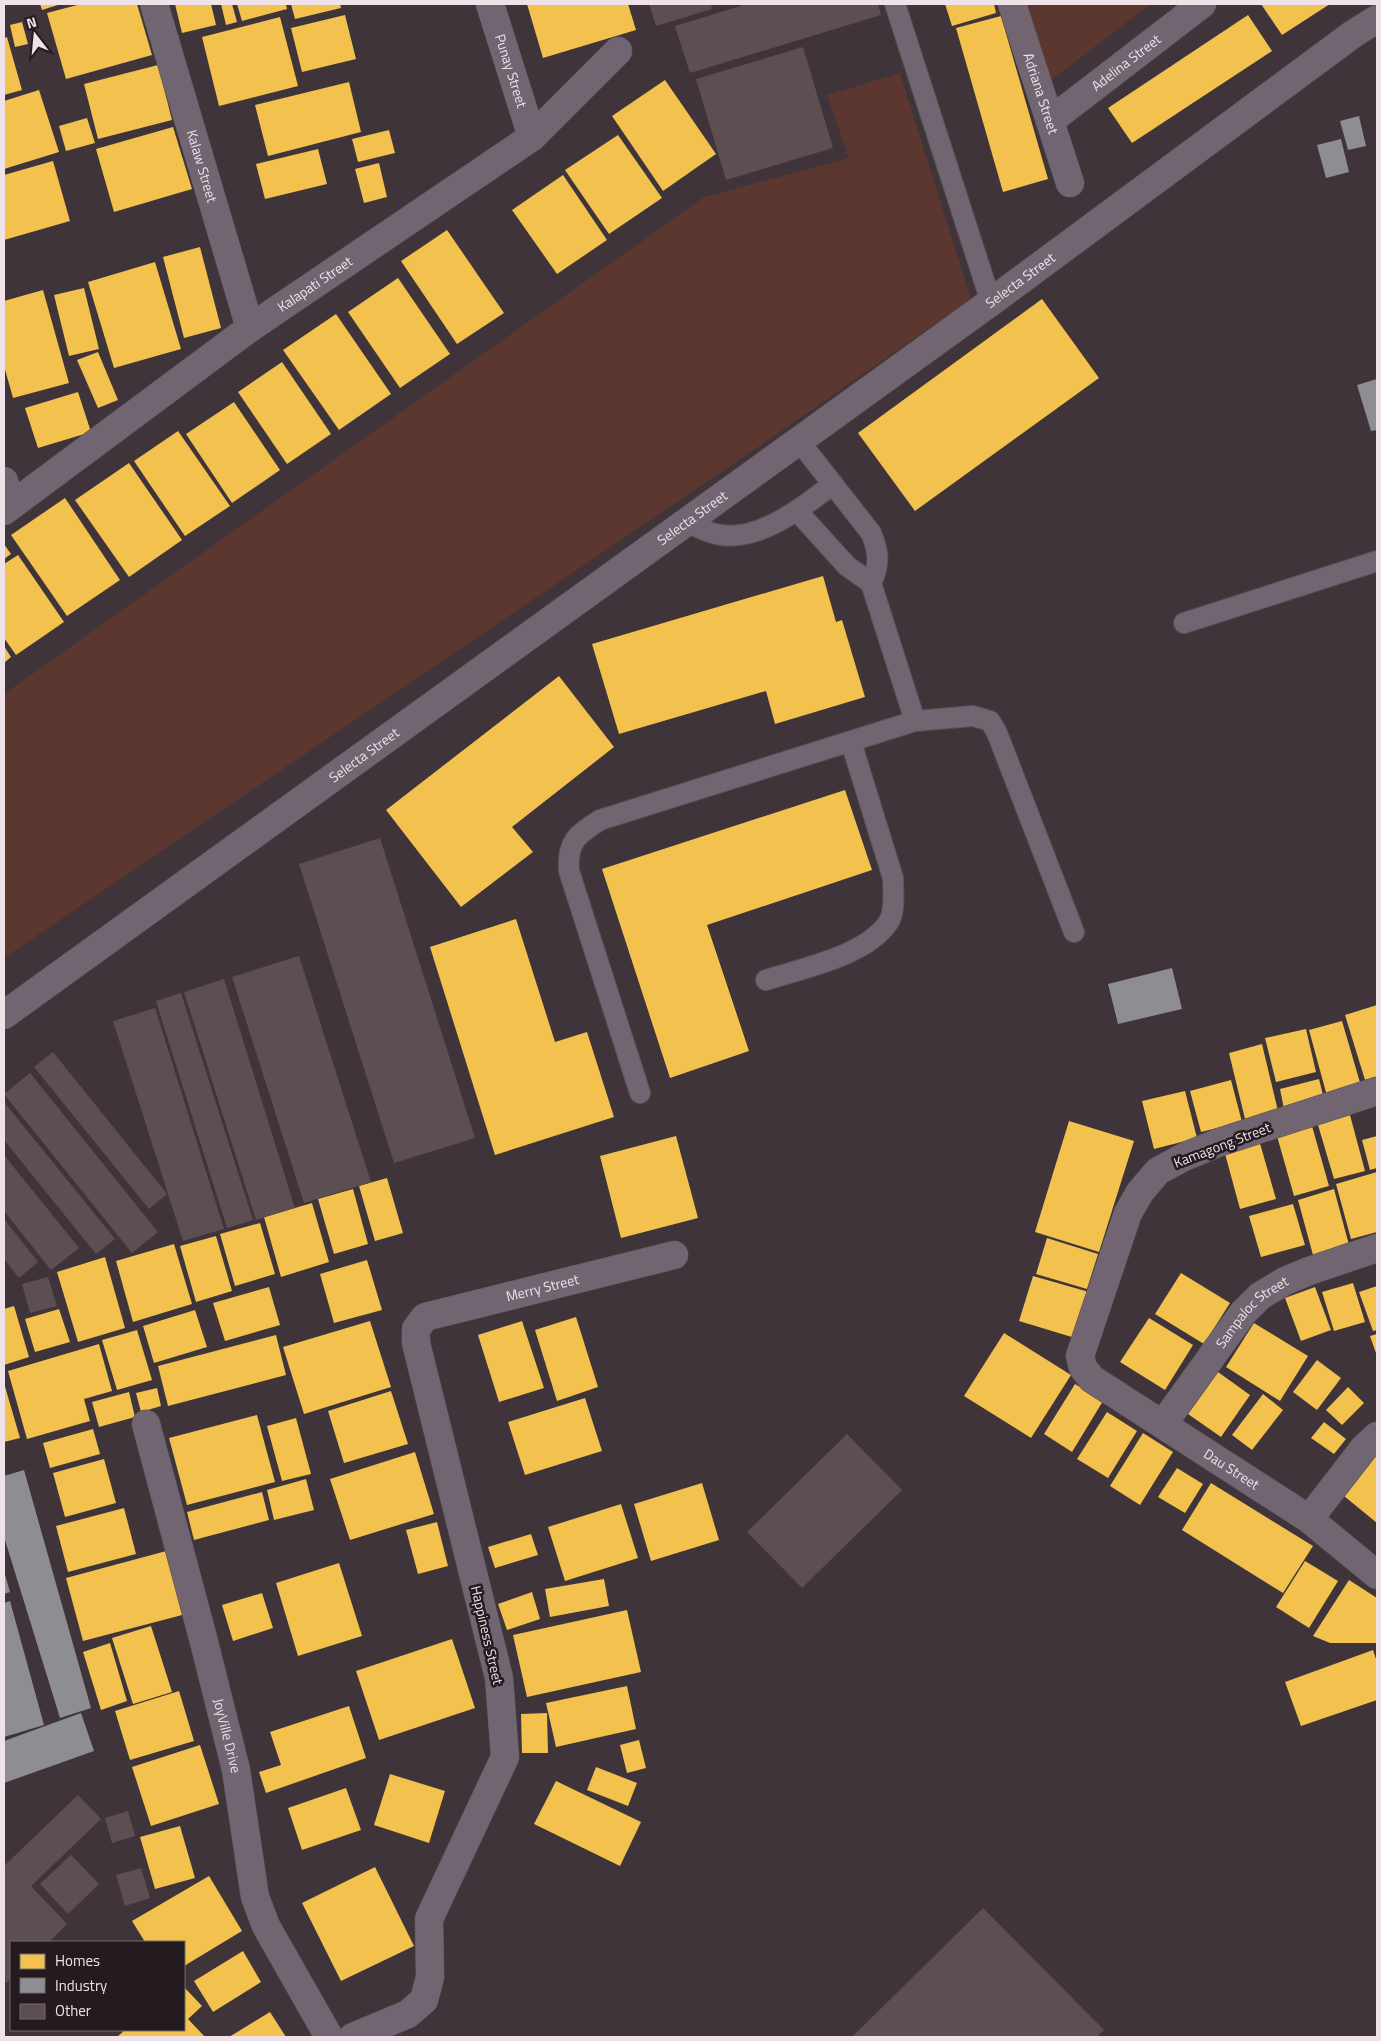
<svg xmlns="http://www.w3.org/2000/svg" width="1381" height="2041" font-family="'Titillium Web',sans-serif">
  <rect width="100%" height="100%" fill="#3e3439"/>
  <!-- green -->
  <g fill="#5c372f">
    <polygon points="1024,4 1151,4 1051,80"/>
    <polygon points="900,73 971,299 751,452 4,958 4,694 704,197 849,158 827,95"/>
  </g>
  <!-- homes -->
  <g fill="#f2c14e">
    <polygon points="40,4 61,4 42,10"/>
    <polygon points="81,4 137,4 152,55 66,79 47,13"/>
    <polygon points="175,4 211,4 216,25 182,33"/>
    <polygon points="221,4 232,4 237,22 226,25"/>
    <polygon points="237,4 286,4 287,9 242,21"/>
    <polygon points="291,4 340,4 341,8 295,19"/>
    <polygon points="527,4 628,4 636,30 543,58"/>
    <polygon points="945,4 994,4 996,13 952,26"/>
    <polygon points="1261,4 1330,4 1282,35"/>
    <polygon points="345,15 356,59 302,72 291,28"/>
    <polygon points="1248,15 1272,51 1132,143 1108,108"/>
    <polygon points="1001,16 1048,179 1003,192 956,28"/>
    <polygon points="280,17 298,86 219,106 202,37"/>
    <polygon points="22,22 28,44 15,47 10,25"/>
    <polygon points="7,37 22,90 4,95 4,38"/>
    <polygon points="158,65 172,120 98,139 84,84"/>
    <polygon points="665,80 716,154 663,191 612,116"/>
    <polygon points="349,82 361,132 268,156 255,105"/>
    <polygon points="39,90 59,152 4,169 4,101"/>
    <polygon points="87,118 95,143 66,151 59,126"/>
    <polygon points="173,127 192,189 114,212 96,149"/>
    <polygon points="389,130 395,153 358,162 352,139"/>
    <polygon points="618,135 662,198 609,234 565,170"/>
    <polygon points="318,149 327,184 265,199 256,164"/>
    <polygon points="53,161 70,221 4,240 4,175"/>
    <polygon points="379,163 387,197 364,203 355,169"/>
    <polygon points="563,175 607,240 557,274 512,210"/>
    <polygon points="447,230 504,313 457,344 401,261"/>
    <polygon points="200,247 221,328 184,338 163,257"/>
    <polygon points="155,262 181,349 114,368 88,282"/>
    <polygon points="398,278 450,354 400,388 348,312"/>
    <polygon points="84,288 99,349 69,356 54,295"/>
    <polygon points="43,290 69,383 13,398 4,366 4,301"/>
    <polygon points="1042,299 1099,378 915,511 858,433"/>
    <polygon points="336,314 391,394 339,430 283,350"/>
    <polygon points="98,352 118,400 98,408 77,360"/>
    <polygon points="282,362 331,434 287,464 238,392"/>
    <polygon points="78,392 91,432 38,448 25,408"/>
    <polygon points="234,402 280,470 232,503 186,434"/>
    <polygon points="178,431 230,506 185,536 134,461"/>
    <polygon points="129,463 182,540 129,577 75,500"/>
    <polygon points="65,498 120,580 67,616 11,535"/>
    <polygon points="4,544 11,554 4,559"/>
    <polygon points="18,555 64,622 16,655 4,638 4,564"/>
    <polygon points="823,576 836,622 842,620 865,697 775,724 766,691 619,734 592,644"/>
    <polygon points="4,646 11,657 4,663"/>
    <polygon points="559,676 614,747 512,827 533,852 461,907 386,810"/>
    <polygon points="845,790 872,870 707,925 749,1051 670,1078 602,869"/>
    <polygon points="516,919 555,1042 587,1032 614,1117 495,1155 430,947"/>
    <polygon points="1377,1005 1377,1077 1365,1080 1345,1015"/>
    <polygon points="1342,1021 1361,1086 1327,1096 1309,1030"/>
    <polygon points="1306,1029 1316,1072 1276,1082 1265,1038"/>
    <polygon points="1262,1044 1278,1111 1245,1119 1229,1053"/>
    <polygon points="1319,1079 1324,1099 1284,1109 1280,1089"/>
    <polygon points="1231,1080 1242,1122 1201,1132 1190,1091"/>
    <polygon points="1185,1091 1197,1138 1154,1149 1142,1101"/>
    <polygon points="1350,1115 1365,1171 1334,1179 1318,1125"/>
    <polygon points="1069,1121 1134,1141 1099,1252 1035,1232"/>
    <polygon points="1312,1126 1329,1186 1294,1196 1277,1136"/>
    <polygon points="676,1136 698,1218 621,1238 600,1156"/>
    <polygon points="1377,1136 1377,1168 1370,1170 1362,1140"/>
    <polygon points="1259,1140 1276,1199 1240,1209 1224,1150"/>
    <polygon points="1377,1172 1377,1232 1351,1239 1336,1184"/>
    <polygon points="387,1178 403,1233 375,1241 359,1186"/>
    <polygon points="353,1189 368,1244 334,1254 318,1199"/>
    <polygon points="1334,1189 1349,1245 1313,1255 1298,1200"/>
    <polygon points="312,1203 329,1262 281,1277 264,1217"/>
    <polygon points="1293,1204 1305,1245 1261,1257 1249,1216"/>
    <polygon points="260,1223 275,1274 235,1286 220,1234"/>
    <polygon points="216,1236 232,1291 196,1302 180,1246"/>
    <polygon points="1047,1238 1098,1254 1087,1289 1036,1274"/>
    <polygon points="174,1244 192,1304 133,1322 116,1261"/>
    <polygon points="105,1257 125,1328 78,1342 57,1272"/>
    <polygon points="367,1260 382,1310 334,1323 320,1274"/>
    <polygon points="1181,1273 1230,1303 1204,1344 1155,1314"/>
    <polygon points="1033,1276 1089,1292 1075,1338 1019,1321"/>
    <polygon points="1353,1283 1365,1322 1334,1331 1322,1292"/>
    <polygon points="1377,1286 1377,1330 1373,1331 1359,1292"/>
    <polygon points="269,1287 280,1325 225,1341 213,1303"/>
    <polygon points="1315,1287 1331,1330 1301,1341 1285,1298"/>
    <polygon points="14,1306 29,1357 4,1365 4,1309"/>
    <polygon points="59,1309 70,1342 35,1352 25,1319"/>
    <polygon points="195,1310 207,1347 154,1363 143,1326"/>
    <polygon points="576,1317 598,1387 557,1401 535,1330"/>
    <polygon points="1149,1318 1193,1345 1165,1390 1120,1362"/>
    <polygon points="370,1321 391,1387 304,1414 283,1347"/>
    <polygon points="522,1321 544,1388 499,1402 478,1335"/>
    <polygon points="1254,1323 1308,1356 1280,1401 1226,1367"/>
    <polygon points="137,1330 152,1380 117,1390 102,1340"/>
    <polygon points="1004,1333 1071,1375 1031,1438 964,1396"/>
    <polygon points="1377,1334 1377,1356 1370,1336"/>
    <polygon points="276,1335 286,1375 168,1406 158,1366"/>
    <polygon points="99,1344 112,1391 84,1399 90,1421 27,1439 8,1371"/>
    <polygon points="1317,1360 1341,1378 1317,1410 1293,1392"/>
    <polygon points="1218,1372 1250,1395 1221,1437 1188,1414"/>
    <polygon points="4,1383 20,1438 4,1442"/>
    <polygon points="1075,1384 1103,1401 1072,1452 1044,1434"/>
    <polygon points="1348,1387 1364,1403 1342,1425 1326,1410"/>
    <polygon points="157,1388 161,1406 141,1412 136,1393"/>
    <polygon points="391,1391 408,1444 344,1463 328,1411"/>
    <polygon points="129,1392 135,1417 99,1427 92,1402"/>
    <polygon points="1263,1394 1283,1410 1252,1450 1232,1435"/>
    <polygon points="585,1398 602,1451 525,1475 508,1422"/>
    <polygon points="1107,1412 1137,1431 1108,1478 1077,1459"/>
    <polygon points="257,1415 275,1482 187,1505 169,1438"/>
    <polygon points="296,1418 311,1474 282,1481 267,1426"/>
    <polygon points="1324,1422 1346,1439 1334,1454 1311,1438"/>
    <polygon points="93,1429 100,1454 50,1468 43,1443"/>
    <polygon points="1143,1433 1173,1452 1140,1505 1110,1486"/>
    <polygon points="415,1452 434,1514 350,1540 330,1479"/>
    <polygon points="1377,1454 1377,1523 1344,1496"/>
    <polygon points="104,1459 116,1503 65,1517 53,1473"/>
    <polygon points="1177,1468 1203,1484 1185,1513 1158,1497"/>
    <polygon points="306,1479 314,1510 274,1520 267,1490"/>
    <polygon points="702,1483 719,1540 651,1561 634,1504"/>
    <polygon points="1211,1483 1313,1546 1283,1593 1182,1530"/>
    <polygon points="262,1492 269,1520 194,1540 187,1512"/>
    <polygon points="621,1504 638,1558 565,1581 548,1527"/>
    <polygon points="124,1508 136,1554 68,1572 56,1526"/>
    <polygon points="437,1522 448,1566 418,1574 406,1530"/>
    <polygon points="531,1534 538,1555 495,1568 488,1547"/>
    <polygon points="170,1550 186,1614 83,1641 66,1578"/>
    <polygon points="1305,1561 1338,1581 1309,1628 1276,1607"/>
    <polygon points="339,1563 362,1636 298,1656 276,1583"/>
    <polygon points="604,1579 609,1606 550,1617 545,1589"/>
    <polygon points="1349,1580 1377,1598 1377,1643 1330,1643 1313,1636"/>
    <polygon points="532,1592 540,1619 507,1630 498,1604"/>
    <polygon points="262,1593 273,1628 233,1641 222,1605"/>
    <polygon points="627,1610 641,1672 527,1697 513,1635"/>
    <polygon points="151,1626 172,1692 133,1704 112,1638"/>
    <polygon points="452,1639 475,1708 379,1740 356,1671"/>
    <polygon points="110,1643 127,1701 101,1710 83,1652"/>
    <polygon points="1373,1650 1377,1662 1377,1700 1301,1726 1285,1682"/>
    <polygon points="627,1686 636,1729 556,1747 546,1703"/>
    <polygon points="179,1691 194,1741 130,1760 115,1711"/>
    <polygon points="349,1706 366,1758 266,1793 259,1772 281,1765 270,1732"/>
    <polygon points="547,1713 548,1753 522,1753 521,1714"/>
    <polygon points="639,1740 646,1768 627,1773 620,1745"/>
    <polygon points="200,1745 219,1804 151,1826 132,1767"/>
    <polygon points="596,1767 637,1783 628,1806 587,1790"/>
    <polygon points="390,1774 445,1791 429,1843 374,1825"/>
    <polygon points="556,1781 641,1822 620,1866 534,1824"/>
    <polygon points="346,1788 361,1830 302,1850 288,1808"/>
    <polygon points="180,1826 195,1878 155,1889 140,1837"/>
    <polygon points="375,1867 414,1946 341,1981 302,1903"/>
    <polygon points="209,1876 242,1931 184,1966 184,1942 145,1942 132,1921"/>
    <polygon points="243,1951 261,1982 213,2012 194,1981"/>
    <polygon points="184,1987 202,2006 188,2019 205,2037 117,2037 125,2030 184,2030"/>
    <polygon points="270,2012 286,2037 229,2037"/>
  </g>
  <!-- industry -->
  <g fill="#8d8d92">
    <polygon points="1359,116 1366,146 1348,150 1340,121"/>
    <polygon points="1341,139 1349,172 1326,178 1317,145"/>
    <polygon points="1377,379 1377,430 1371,431 1357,385"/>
    <polygon points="1172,968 1182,1009 1118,1024 1108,984"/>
    <polygon points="24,1470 91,1708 60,1718 4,1537 4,1476"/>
    <polygon points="4,1571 10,1592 4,1594"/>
    <polygon points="10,1601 44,1725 4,1737 4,1603"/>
    <polygon points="81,1713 94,1751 4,1783 4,1741"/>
  </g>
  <!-- building -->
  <g fill="#5d4e52">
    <polygon points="649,4 711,4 712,9 656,26"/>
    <polygon points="747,4 878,4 881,15 690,73 675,26"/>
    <polygon points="803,47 833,148 726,180 696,79"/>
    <polygon points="380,838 475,1138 394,1163 299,864"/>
    <polygon points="299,956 371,1182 304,1203 232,977"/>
    <polygon points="224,979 295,1208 256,1220 184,992"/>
    <polygon points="181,993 253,1220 227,1228 156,1001"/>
    <polygon points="155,1008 224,1229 183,1241 113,1021"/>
    <polygon points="53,1052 167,1194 149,1209 34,1067"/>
    <polygon points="30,1073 158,1232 132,1253 4,1094"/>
    <polygon points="4,1102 115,1239 96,1254 4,1140"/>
    <polygon points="4,1155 79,1248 51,1270 4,1211"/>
    <polygon points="4,1219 38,1262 19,1278 4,1259"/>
    <polygon points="48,1277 57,1306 30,1313 22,1284"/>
    <polygon points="847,1434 902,1490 802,1588 747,1532"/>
    <polygon points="78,1795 101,1819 31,1886 67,1924 49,1942 11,1942 11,1978 7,1983 4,1980 4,1866"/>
    <polygon points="128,1811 135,1836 112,1843 105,1818"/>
    <polygon points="71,1855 99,1884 68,1914 40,1884"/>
    <polygon points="141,1868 150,1898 125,1906 116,1875"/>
    <polygon points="983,1908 1104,2030 1097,2037 852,2037"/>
  </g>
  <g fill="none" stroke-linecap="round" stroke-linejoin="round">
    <defs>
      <g id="service">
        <polyline points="895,4 991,302"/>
        <path d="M799,441L871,533C879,552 880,565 871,583"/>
        <polyline points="798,512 847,566 871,583 915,721"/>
        <path d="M687,522C696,526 706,532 716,534C757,544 803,507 833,484"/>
        <polyline points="1184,623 1377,561"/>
        <path d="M766,980C803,968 865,956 888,923C896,912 893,891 893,878L851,742"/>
        <path d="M640,1093L569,871C567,841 577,835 600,820L915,721L973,716L990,721L997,733L1074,932"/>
      </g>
      <g id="minor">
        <path id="s1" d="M154,4L250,328"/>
        <path id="s2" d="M490,4L532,137"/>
        <path id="s3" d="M1012,4L1070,183"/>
        <path id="s4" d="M1050,121L1202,4"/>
        <polyline points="4,481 10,506"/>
        <path id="s5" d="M4,511L250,328L532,137L618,51"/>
        <path id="s6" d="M4,1015L991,302L1353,34L1377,19"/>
        <path id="s7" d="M1377,1091L1220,1142L1184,1157L1158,1171L1140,1192L1128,1213L1080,1356L1083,1368L1092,1379L1309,1519L1377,1575"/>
        <path id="s8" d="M146,1424L203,1638L236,1770L255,1897L266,1926L329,2037"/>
        <path id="s9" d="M1163,1424L1243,1313L1260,1296L1285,1281L1309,1271L1377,1248"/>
        <polyline points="1309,1519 1364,1448 1377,1436"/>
        <path id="s10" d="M353,2037L408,2014L424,2000L430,1977L429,1919L505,1757L499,1678L416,1343V1329L425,1317L674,1255"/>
      </g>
    </defs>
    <!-- service casing -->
    <use href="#service" stroke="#595155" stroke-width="22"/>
    <!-- minor casing -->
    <use href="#minor" stroke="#595155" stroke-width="29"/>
    <!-- service -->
    <use href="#service" stroke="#706570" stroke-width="20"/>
    <!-- minor -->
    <use href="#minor" stroke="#706570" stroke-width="28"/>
  </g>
  <g text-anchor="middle" stroke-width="5" stroke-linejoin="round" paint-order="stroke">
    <!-- street labels -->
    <g font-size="14" fill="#efe2e9" stroke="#231b1f">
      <text dy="5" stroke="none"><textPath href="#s4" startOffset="96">Adelina Street</textPath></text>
      <text dy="5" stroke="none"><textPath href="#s2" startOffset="70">Punay Street</textPath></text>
      <text dy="5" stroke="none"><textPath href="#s3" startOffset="94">Adriana Street</textPath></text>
      <text dy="5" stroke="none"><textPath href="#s1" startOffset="169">Kalaw Street</textPath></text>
      <text dy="5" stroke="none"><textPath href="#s6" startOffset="1254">Selecta Street</textPath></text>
      <text dy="5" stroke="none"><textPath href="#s5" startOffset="385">Kalapati Street</textPath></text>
      <text dy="5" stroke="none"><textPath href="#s6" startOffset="849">Selecta Street</textPath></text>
      <text dy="5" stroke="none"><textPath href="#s6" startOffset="444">Selecta Street</textPath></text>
      <text transform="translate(1222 1145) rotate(-21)" y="5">Kamagong Street</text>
      <text dy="5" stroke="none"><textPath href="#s10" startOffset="916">Merry Street</textPath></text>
      <text dy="5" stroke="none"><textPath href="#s9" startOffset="144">Sampaloc Street</textPath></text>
      <text dy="5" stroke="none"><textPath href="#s7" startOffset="629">Dau Street</textPath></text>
      <text transform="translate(487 1635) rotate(77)" y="5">Happiness Street</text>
      <text dy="5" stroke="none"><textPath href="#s8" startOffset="322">JoyVille Drive</textPath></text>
    </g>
  </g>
  <!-- border -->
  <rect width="1381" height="2041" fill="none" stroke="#efe2e9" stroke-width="10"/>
  <!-- legend -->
  <rect x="10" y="1941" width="175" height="90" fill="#231b1f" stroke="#756b70"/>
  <rect x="20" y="1954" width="25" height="15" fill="#f2c14e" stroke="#756b70"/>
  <text x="55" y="1966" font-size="15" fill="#efe2e9">Homes</text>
  <rect x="20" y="1978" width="25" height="15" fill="#8d8d92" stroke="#756b70"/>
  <text x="55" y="1991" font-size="15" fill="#efe2e9">Industry</text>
  <rect x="20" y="2004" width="25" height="15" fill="#5d4e52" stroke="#756b70"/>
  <text x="55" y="2016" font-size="15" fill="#efe2e9">Other</text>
  <!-- north arrow -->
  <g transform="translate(35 35) rotate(344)" stroke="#231b1f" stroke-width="4" paint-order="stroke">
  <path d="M0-4L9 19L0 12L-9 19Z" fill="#efe2e9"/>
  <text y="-8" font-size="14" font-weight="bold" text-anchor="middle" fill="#efe2e9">N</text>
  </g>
</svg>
